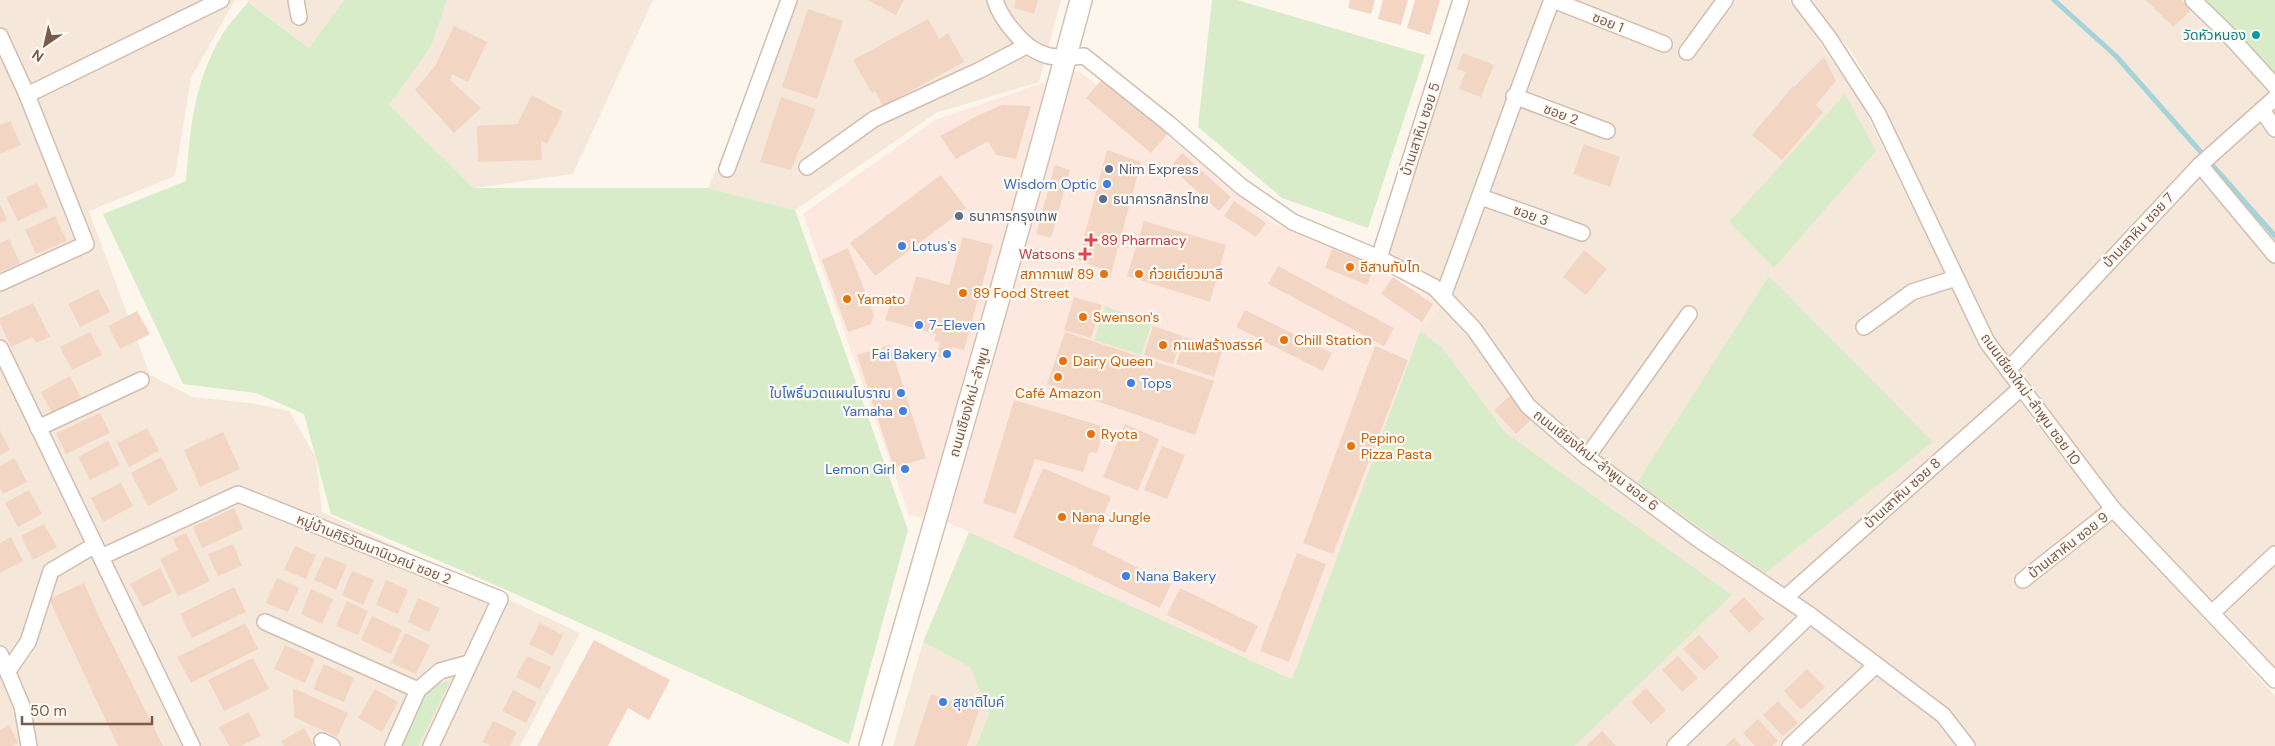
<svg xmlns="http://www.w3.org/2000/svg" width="2275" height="746" font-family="'DM Sans','Noto Sans Thai',sans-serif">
  <rect width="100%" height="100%" fill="#fdf6ec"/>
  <!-- residential -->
  <g fill="#f5e8da">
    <polygon points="0,0 235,0 191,78 175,176 89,211 150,375 193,397 250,403 289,411 316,458 322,512 580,633 520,746 0,746"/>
    <polygon points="246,0 344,0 309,48"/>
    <polygon points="447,0 653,0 573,174 474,188 389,105 431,47"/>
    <polygon points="790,0 1061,0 1039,82 936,113 795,210 708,188"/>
    <polygon points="1468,0 1789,0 1804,19 1862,105 1983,350 2032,418 2131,539 2275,696 2275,746 1575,746 1732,595 1505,432 1442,347 1420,331 1439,305 1383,265"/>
    <polygon points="1809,0 2275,0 2275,673 2119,505 1994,338 1884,107 1851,51"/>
    <polygon points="923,642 970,667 989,714 976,746 893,746"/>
  </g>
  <!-- commercial -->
  <polygon fill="#fde8e0" points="1078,71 1180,146 1275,224 1345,251 1441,305 1420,331 1292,679 949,523 909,515 803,214 935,120"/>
  <!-- green -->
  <g fill="#d8ecc9">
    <path d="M344,0H447L431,47L389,105L474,188H708L795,210L908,530L849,744L511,592L331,514L304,414L256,393L183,384L103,214L186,181C190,128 194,82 222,35C229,23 240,13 248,2L309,48Z"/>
    <polygon points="1212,0 1237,0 1425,55 1368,228 1282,198 1198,127"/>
    <polygon points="2203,0 2275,0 2275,76"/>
    <polygon points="1845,94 1876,151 1774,268 1729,222"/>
    <polygon points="1769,276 1933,442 1765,573 1637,483"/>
    <polygon points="1105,306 1152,323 1141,355 1094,340"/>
    <polygon points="1420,331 1442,347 1505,432 1732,595 1575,746 976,746 989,714 970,667 923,642 969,532 1292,679"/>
    <polygon points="450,681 418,746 401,746 430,684"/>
  </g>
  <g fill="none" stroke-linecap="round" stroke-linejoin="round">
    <!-- stream -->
    <polyline stroke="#a5d3da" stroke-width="5" points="2054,0 2116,56 2275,236"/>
  </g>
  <!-- building -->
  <g fill="#f3d5c3">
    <polygon points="867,0 904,0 896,15"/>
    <polygon points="1016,0 1038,0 1034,14 1014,8"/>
    <polygon points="1350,0 1375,0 1371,14 1348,8"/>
    <polygon points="1383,0 1408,0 1401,25 1378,19"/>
    <polygon points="1415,0 1440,0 1430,35 1407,28"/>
    <polygon points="2146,0 2182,0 2191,10 2173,27"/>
    <polygon points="808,9 843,21 817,99 782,87"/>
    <polygon points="928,19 939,39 948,33 964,62 883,106 875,91 872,93 853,60"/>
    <polygon points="454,26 487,42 468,82 452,74 450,80 481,108 454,133 415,90 435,66"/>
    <polygon points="1463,53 1494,65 1481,97 1459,89 1466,72 1457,69"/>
    <polygon points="1824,57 1836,81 1816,105 1823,112 1782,160 1752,135 1793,86 1794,87"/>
    <polygon points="1104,77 1168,133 1151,153 1086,98"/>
    <polygon points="532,95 563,112 547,144 541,141 542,160 478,162 477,126 517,124"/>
    <polygon points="781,97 816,109 791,170 760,162"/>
    <polygon points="1002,105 1031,106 1016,159 996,155 988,141 956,159 940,136 979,115"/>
    <polygon points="10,121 21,145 0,154 0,125"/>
    <polygon points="1584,144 1620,157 1610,187 1573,174"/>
    <polygon points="1107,150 1141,162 1110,278 1100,275 1102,269 1078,260"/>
    <polygon points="1182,153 1231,197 1219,211 1170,167"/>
    <polygon points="1055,165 1070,170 1051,238 1036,234"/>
    <polygon points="941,175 966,208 875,276 850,243"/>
    <polygon points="37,183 48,207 18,221 6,197"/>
    <polygon points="1234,201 1266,223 1256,237 1224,216"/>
    <polygon points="0,204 7,220 0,223"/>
    <polygon points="55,216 67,241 36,254 25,230"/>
    <polygon points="1144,221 1226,245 1210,302 1127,276"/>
    <polygon points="963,237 993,245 964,350 952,347 948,360 936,356 940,343 934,341 936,334 885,320 891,301 908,305 916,276 949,285"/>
    <polygon points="9,239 20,263 0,272 0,243"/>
    <polygon points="848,248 874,315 871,324 848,332 822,260"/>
    <polygon points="1332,249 1375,266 1367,285 1325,268"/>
    <polygon points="1584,250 1607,269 1586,295 1563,277"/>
    <polygon points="1278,266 1394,328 1384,346 1268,284"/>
    <polygon points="1393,277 1433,304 1422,322 1381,294"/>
    <polygon points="98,289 110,312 80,327 68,304"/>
    <polygon points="1074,297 1102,305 1091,338 1064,330"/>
    <polygon points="33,303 50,337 36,343 33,337 11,347 0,323 0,318"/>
    <polygon points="1245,310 1332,353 1323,371 1236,327"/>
    <polygon points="137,311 150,334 120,349 108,326"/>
    <polygon points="1153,326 1183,336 1173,364 1144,355"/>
    <polygon points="90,332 102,355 72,370 60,347"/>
    <polygon points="1065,332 1214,381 1195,435 1047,384"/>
    <polygon points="1185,337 1223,349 1214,377 1176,364"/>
    <polygon points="890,345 926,458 894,468 857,355"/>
    <polygon points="1375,346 1408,360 1333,554 1303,543"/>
    <polygon points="70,376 82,400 53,415 41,392"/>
    <polygon points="1511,395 1532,419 1516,434 1494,410"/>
    <polygon points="1014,400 1105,427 1097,453 1090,452 1083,472 1035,459 1016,514 983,503"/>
    <polygon points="100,413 110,433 66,454 56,433"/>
    <polygon points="1125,424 1159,439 1138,491 1103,477"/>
    <polygon points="147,428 159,451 129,467 117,443"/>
    <polygon points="0,430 10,450 0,455"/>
    <polygon points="223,432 240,469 200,487 184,450"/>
    <polygon points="108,441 120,465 90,480 78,457"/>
    <polygon points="1162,446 1185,455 1167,499 1144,490"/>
    <polygon points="161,457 178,490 148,506 131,473"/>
    <polygon points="14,458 27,482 3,494 0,489 0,466"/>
    <polygon points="1043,468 1111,497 1092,545 1171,584 1160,608 1013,537"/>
    <polygon points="121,483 133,506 103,522 91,498"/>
    <polygon points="29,490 42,514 18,527 5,503"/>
    <polygon points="234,508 243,529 202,548 193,527"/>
    <polygon points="44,524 57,547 33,560 21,536"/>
    <polygon points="186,533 210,581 178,596 160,559 178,550 173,539"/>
    <polygon points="11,537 23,561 0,573 0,543"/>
    <polygon points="233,544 242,566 218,576 208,554"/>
    <polygon points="295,546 316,555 306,579 284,570"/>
    <polygon points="1297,553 1326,564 1289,662 1260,651"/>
    <polygon points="325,556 347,565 336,590 314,580"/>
    <polygon points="160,568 172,592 143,607 130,584"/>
    <polygon points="352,571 374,580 363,605 342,595"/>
    <polygon points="277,578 299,588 288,612 266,603"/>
    <polygon points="386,580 408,590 398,614 376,605"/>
    <polygon points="84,583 100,619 163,746 118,746 49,599"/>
    <polygon points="234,587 246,612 192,638 180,614"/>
    <polygon points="1180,588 1258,626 1245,653 1167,615"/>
    <polygon points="311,589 333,599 322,624 301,614"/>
    <polygon points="1744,597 1764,619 1749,633 1729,611"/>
    <polygon points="418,598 440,608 429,632 408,622"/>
    <polygon points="347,601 368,611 358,635 336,626"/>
    <polygon points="372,616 402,630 391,654 361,640"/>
    <polygon points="245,623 258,649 191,683 177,657"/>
    <polygon points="540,623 563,635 553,656 529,644"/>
    <polygon points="405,633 430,645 416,674 391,663"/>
    <polygon points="1699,635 1719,657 1704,671 1683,649"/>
    <polygon points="594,640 670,680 649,720 628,708 608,746 537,746"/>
    <polygon points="285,645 315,659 305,683 274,669"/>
    <polygon points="527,656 551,667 540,689 516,677"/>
    <polygon points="1678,656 1698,678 1682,692 1662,670"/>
    <polygon points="253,658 269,689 224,711 208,680"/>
    <polygon points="324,664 354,678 344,702 313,689"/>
    <polygon points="1807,669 1825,687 1801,710 1784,691"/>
    <polygon points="293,688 348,713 337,737 294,717"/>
    <polygon points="1646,688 1666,710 1651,724 1631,702"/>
    <polygon points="375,689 398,702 382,732 358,718"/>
    <polygon points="513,690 537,702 526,723 502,711"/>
    <polygon points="931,694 979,710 967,746 914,746"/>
    <polygon points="1778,701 1798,723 1783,736 1763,715"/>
    <polygon points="249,712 261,736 241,746 229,746 219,727"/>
    <polygon points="1758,719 1778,741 1772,746 1755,746 1743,733"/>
    <polygon points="493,721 517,732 510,746 491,746 482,742"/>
    <polygon points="9,725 18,743 11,746 0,746 0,730"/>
    <polygon points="304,728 314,746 284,746 281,741"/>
    <polygon points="1602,731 1616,746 1588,746 1587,745"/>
    <polygon points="1734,738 1741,746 1725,746"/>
  </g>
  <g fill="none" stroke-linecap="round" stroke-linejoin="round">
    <defs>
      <g id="street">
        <polyline points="296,0 299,17"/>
        <path d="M995,0C999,13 1006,23 1015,33C1035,57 1054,60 1084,56L1168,123L1242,187L1293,222L1379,258L1434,287L1474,329L1528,406L1587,457L1698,539L1810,615L1943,715L1967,746"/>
        <polyline points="1553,0 1664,44"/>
        <polyline points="1800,0 1829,38 1878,114 1987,342 2113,509 2275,680"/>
        <polyline points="2193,0 2225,31 2275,86"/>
        <polyline points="0,36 27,95 86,244 0,283"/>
        <polyline points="1687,52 1725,0"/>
        <polyline points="27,95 221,0"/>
        <polyline points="1514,96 1607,131"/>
        <polyline points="2262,110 2275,129"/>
        <polyline points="2200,165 2275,255"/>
        <polyline points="807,167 874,119 980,70 1026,46"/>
        <polyline points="727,169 789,0"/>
        <polyline points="1481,197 1582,233"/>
        <polyline points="1379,258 1461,0"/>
        <path d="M1443,296C1480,198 1514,98 1552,0"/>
        <polyline points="1864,327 1912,292 1956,278"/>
        <polyline points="0,348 192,746"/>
        <polyline points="2008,370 2200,165 2275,98"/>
        <polyline points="38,428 141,380"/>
        <polyline points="1587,457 1689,314"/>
        <polyline points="101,557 238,494 500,599 431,746"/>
        <polyline points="2023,580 2113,509"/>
        <polyline points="1785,598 2020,389"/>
        <polyline points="2212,613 2275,554"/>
        <polyline points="265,622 418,690"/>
        <polyline points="0,654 22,706 29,746"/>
        <polyline points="8,671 28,642 51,571 95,545"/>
        <polyline points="322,741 332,746"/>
        <polyline points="393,746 418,690 440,671 469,663"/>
        <polyline points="1675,746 1810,615"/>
        <polyline points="1790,746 1876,665"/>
      </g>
      <path id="secondary" d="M870,746C942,498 1014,250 1081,0"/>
    </defs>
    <!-- street casing -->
    <use href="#street" stroke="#d1beb0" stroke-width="18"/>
    <!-- secondary casing -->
    <use href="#secondary" stroke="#d6c0b0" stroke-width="24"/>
    <!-- street -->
    <use href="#street" stroke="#fff" stroke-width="15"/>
    <!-- secondary -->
    <use href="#secondary" stroke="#fff" stroke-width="21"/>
  </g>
  <!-- markers -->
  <circle fill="#0f9aa8" stroke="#fffaf3" stroke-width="2" cx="2256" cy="35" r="5"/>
  <g fill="#5c6f8a" stroke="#fffaf3" stroke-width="2">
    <circle cx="1109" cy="169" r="5"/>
    <circle cx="1103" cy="199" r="5"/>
    <circle cx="959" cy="216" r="5"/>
  </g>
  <g fill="#3f7fe0" stroke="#fffaf3" stroke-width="2">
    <circle cx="1107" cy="184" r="5"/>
    <circle cx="902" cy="246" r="5"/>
    <circle cx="919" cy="325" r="5"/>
    <circle cx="947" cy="354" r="5"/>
    <circle cx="1131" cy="383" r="5"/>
    <circle cx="901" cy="393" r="5"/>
    <circle cx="903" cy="411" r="5"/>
    <circle cx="905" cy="469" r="5"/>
    <circle cx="1126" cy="576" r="5"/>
    <circle cx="943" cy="702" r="5"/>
  </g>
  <g fill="#e0444e" stroke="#fffaf3" stroke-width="2">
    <path d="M1088.5 232.5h5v5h5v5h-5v5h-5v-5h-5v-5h5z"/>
    <path d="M1082.5 246.5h5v5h5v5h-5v5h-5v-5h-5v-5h5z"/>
  </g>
  <g fill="#e8710a" stroke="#fffaf3" stroke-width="2">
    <circle cx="1350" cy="267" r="5"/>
    <circle cx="1104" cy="274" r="5"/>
    <circle cx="1139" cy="274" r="5"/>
    <circle cx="963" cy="293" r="5"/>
    <circle cx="847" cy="299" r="5"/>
    <circle cx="1083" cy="317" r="5"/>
    <circle cx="1284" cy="340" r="5"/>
    <circle cx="1163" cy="345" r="5"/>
    <circle cx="1063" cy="361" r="5"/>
    <circle cx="1058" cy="377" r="5"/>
    <circle cx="1091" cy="434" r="5"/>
    <circle cx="1351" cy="446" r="5"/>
    <circle cx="1062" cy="517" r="5"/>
  </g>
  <g text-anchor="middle" stroke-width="4.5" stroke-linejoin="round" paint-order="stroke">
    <!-- street labels -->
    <g font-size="14" fill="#7a5c4d" stroke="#fffaf3">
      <text transform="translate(1608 22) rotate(22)" y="5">ซอย 1</text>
      <text transform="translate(1561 114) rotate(21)" y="5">ซอย 2</text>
      <text transform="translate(1420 129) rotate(-72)" y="5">บ้านเสาหิน ซอย 5</text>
      <text transform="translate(1531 215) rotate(20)" y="5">ซอย 3</text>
      <text transform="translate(2138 230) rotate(-47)" y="5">บ้านเสาหิน ซอย 7</text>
      <text transform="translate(2031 399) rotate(54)" y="5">ถนนเชียงใหม่-ลำพูน ซอย 10</text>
      <text transform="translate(969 402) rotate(-74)" y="5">ถนนเชียงใหม่-ลำพูน</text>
      <text transform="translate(1596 460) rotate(38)" y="5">ถนนเชียงใหม่-ลำพูน ซอย 6</text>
      <text transform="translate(1902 493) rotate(-42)" y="5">บ้านเสาหิน ซอย 8</text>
      <text transform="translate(2068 545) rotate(-38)" y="5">บ้านเสาหิน ซอย 9</text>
      <text transform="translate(374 549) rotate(22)" y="5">หมู่บ้านศิริวัฒนานิเวศน์ ซอย 2</text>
    </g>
    <!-- culture labels -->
    <g font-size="14" fill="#0d838f" stroke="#fffaf3" text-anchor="end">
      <text x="2246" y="40">วัดหัวหนอง</text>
    </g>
    <!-- service labels -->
    <g font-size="14" fill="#4e5e75" stroke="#fffaf3" text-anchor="start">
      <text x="1119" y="174">Nim Express</text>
      <text x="1113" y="204">ธนาคารกสิกรไทย</text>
      <text x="969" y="221">ธนาคารกรุงเทพ</text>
    </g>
    <!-- shop labels -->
    <g font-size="14" fill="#366cbe" stroke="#fffaf3" text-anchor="end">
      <text x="1097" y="189">Wisdom Optic</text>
      <text x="912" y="251" text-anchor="start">Lotus's</text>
      <text x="929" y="330" text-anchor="start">7-Eleven</text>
      <text x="937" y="359">Fai Bakery</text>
      <text x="1141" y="388" text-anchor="start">Tops</text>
      <text x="891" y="398">ใบโพธิ์นวดแผนโบราณ</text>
      <text x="893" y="416">Yamaha</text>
      <text x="895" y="474">Lemon Girl</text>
      <text x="1136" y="581" text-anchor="start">Nana Bakery</text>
      <text x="953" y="707" text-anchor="start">สุชาติไบค์</text>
    </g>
    <!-- health labels -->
    <g font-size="14" fill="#be3a42" stroke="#fffaf3" text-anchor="start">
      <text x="1101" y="245">89 Pharmacy</text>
      <text x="1075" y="259" text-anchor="end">Watsons</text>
    </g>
    <!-- food labels -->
    <g font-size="14" fill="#c56008" stroke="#fffaf3" text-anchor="start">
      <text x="1360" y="272">อีสานทับไท</text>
      <text x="1094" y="279" text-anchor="end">สภากาแฟ 89</text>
      <text x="1149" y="279">ก๋วยเตี๋ยวมาลี</text>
      <text x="973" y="298">89 Food Street</text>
      <text x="857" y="304">Yamato</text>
      <text x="1093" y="322">Swenson's</text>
      <text x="1294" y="345">Chill Station</text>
      <text x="1173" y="350">กาแฟสร้างสรรค์</text>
      <text x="1073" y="366">Dairy Queen</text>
      <text x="1058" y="398" text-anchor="middle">Café Amazon</text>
      <text x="1101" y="439">Ryota</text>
      <text x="1361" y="443">Pepino<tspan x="1361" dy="16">Pizza Pasta</tspan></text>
      <text x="1072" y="522">Nana Jungle</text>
    </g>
  </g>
  <!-- north arrow -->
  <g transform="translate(45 45) rotate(214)" stroke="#fffaf3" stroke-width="4" paint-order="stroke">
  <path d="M0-4L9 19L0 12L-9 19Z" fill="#7a5c4d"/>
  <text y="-8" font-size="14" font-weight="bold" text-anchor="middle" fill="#7a5c4d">N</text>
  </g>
  <!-- scale -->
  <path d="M22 716v8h130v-8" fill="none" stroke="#7a5c4d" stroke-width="2.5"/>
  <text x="30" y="716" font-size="15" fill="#7a5c4d" stroke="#fffaf3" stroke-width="4" paint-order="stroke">50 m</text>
</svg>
